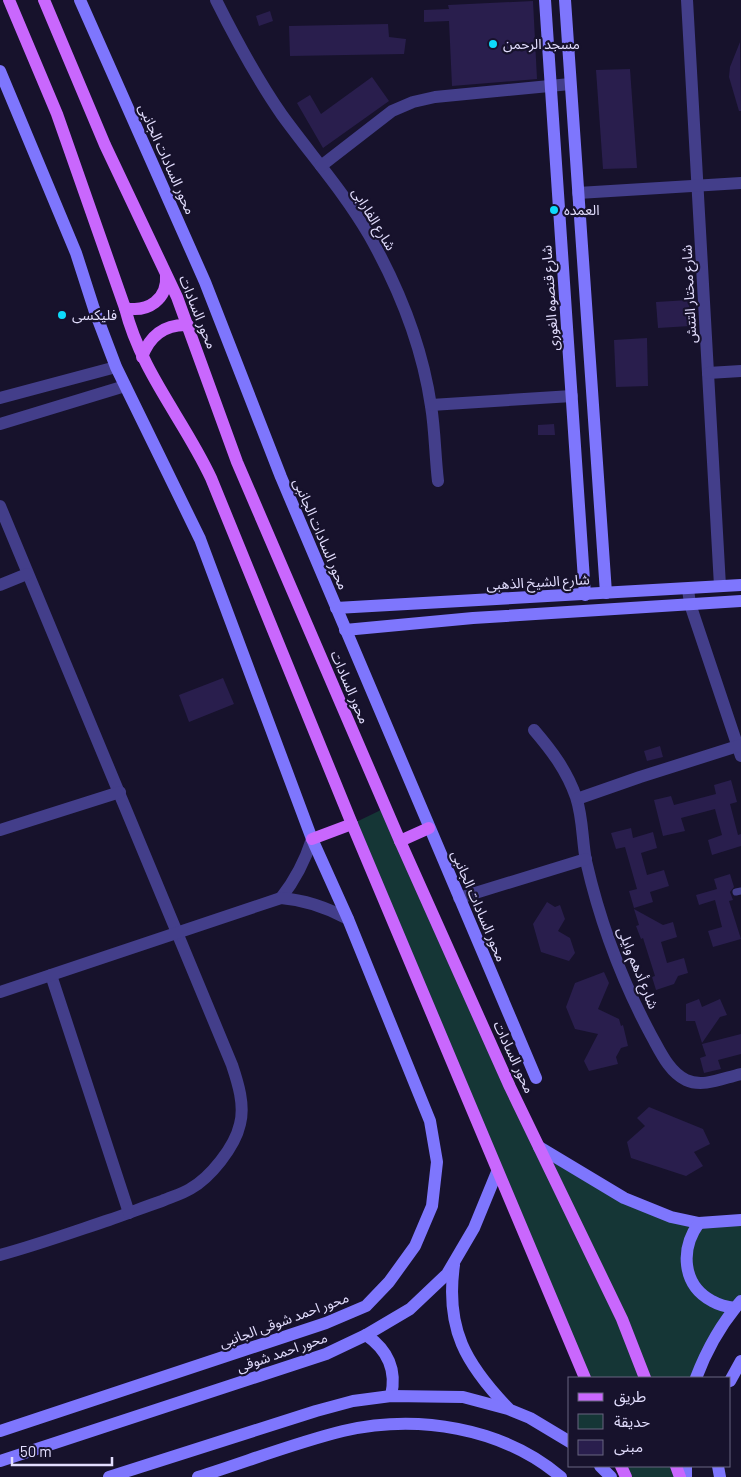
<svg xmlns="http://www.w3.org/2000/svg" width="741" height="1477" font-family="Barlow,'Noto Sans Arabic',sans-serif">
  <rect width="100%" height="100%" fill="#17122c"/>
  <!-- green -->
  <g fill="#153636">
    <polygon points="385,808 540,1147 671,1217 741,1220 741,1301 696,1378 585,1378 352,824"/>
    <polygon points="622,1466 686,1466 686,1477 626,1477"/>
  </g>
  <!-- building -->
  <g fill="#291e4d">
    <polygon points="533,1 537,79 452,86 449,21 424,22 424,10 449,9 448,5"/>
    <polygon points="270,11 273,21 259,26 256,16"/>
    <polygon points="388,24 389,37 406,39 404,54 290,56 289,26"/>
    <polygon points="740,42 741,111 739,111 729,77 730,67"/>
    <polygon points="630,69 637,168 603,169 596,70"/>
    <polygon points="372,77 389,101 323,148 297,103 310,95 321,114"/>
    <polygon points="689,300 690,326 658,328 656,302"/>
    <polygon points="647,338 648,386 616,387 614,340"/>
    <polygon points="554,424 555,435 538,435 538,425"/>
    <polygon points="223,678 234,704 189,722 179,695"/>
    <polygon points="660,746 663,757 647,761 644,751"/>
    <polygon points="731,780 737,802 730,804 738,835 741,834 741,846 712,855 708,840 722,835 715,809 681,818 685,831 663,836 654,800 671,796 674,805 716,794 714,785"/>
    <polygon points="631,828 633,838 653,832 657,848 641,853 647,875 664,870 669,886 650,892 653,902 634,908 629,891 637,889 625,847 616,849 611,833"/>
    <polygon points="730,874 734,887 730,892 733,900 729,901 741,939 713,947 708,931 722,927 715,900 699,905 696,895 717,889 714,879"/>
    <polygon points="547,902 555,907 560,905 565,919 558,931 570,938 575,953 569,961 541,952 533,924"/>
    <polygon points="634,909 663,925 673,922 677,937 661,942 667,963 684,958 688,973 678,976 674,984 656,990 652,977 655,976 643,938 641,939 636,926 639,925"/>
    <polygon points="604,972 609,983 598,1009 619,1019 621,1026 623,1025 628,1046 621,1048 616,1057 618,1064 589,1071 584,1061 598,1034 575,1029 566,1007 575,983"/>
    <polygon points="699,999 702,1007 720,999 727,1015 720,1017 702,1043 695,1021 686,1021 686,1004"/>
    <polygon points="741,1034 741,1054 718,1060 721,1069 704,1073 700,1058 706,1056 702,1044"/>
    <polygon points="649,1107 703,1129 710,1144 694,1152 703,1166 686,1176 631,1158 627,1142 645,1126 637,1118"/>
  </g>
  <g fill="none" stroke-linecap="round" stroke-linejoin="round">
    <!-- lane -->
    <polyline stroke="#433e8a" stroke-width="7" points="736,892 741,891"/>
    <!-- street -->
    <g stroke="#433e8a" stroke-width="12">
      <path d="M216,0C236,40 257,79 282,115C311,155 344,192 369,235C399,288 422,345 431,406C435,430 435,456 438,481"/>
      <polyline points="687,0 720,586"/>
      <polyline points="321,166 392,111 413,102 435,97 570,84"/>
      <polyline points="578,193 741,183"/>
      <polyline points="708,373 741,371"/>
      <polyline points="0,398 116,367"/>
      <polyline points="431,405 572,396"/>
      <polyline points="0,424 125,386"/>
      <path d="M0,506L232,1065C238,1083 245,1105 240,1124C235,1147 210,1178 190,1189C182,1194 171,1197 162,1201C144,1207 127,1214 109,1220C73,1232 37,1245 0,1255"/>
      <polyline points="0,585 27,574"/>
      <polyline points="688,589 690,604 741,756"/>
      <path d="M534,730C552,751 567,771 576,797C583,818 582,840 586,861C600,922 622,981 651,1035C660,1051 669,1072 686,1080C703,1088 723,1078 741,1074"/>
      <polyline points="577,799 640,777 741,745"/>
      <polyline points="0,830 120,792"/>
      <path d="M281,898C295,880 305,861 312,839"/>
      <polyline points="459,898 586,859"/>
      <polyline points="51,975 129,1213"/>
      <path d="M0,992L281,898C306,900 326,907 348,919"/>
    </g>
    <!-- secondary -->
    <g stroke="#7e76fd" stroke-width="12">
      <polyline points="80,0 205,282 281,477 536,1078"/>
      <polyline points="545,0 585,595"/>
      <polyline points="565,0 606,593"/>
      <polyline points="0,71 76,253 94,309 116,367 200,539 312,839 348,919 430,1121 437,1162 432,1206 415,1246 389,1282 366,1306 326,1323 0,1431"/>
      <polyline points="336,608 741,585"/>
      <polyline points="345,630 473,618 741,601"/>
      <polyline points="539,1147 624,1198 671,1217 699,1223 741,1220"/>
      <path d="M699,1223C680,1249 682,1285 712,1301C719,1305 727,1307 735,1308"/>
      <path d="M454,1265C445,1329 466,1364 508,1408"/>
      <path d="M366,1335C388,1350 397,1370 391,1396"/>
      <path d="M696,1378C707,1349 721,1324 741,1301"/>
      <polyline points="730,1381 741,1361"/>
      <polyline points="0,1461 326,1354 366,1335 410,1309 447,1274 474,1228 497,1172"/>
      <polyline points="600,1466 611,1477"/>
      <polyline points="718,1466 720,1477"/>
      <polyline points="109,1477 316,1411 353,1401 391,1396 463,1397 508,1409 530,1418 570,1442"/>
      <path d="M198,1477C246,1462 294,1443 343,1431C417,1414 502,1427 561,1477"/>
      <polyline points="686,1477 686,1466"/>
    </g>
    <!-- primary -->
    <g stroke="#c967fd" stroke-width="12">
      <path d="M9,0L57,114L125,308C141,372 184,420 211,478L352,824L585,1378"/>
      <polyline points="44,0 105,145 177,297 237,462 400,841 510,1087 622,1319 645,1378"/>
      <path d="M125,308C148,313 168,299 166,275"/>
      <path d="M142,357C150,335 165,324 188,325"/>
      <polyline points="312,839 352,824"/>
      <polyline points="400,841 429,828"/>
      <polyline points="621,1466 626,1477"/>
      <polyline points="676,1466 680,1477"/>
    </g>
  </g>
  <!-- markers -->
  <g fill="#0ddbfb" stroke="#17122c" stroke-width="2">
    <circle cx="493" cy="44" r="5"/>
    <circle cx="554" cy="210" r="5"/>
    <circle cx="62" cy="315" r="5"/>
  </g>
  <g text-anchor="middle" stroke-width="4.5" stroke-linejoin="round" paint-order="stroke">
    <!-- poi labels -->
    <g font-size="14" fill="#e3defe" stroke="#17122c" text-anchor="start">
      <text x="503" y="49">مسجد الرحمن</text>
      <text x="564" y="215">العمده</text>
      <text x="72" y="320">فليكسى</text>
    </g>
    <!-- street labels -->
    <g font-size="14" fill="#e3defe" stroke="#17122c">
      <text transform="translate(167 159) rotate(66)" y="5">محور السادات الجانبى</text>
      <text transform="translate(374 219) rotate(59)" y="5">شارع الفارابى</text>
      <text transform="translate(689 294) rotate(-93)" y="5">شارع مختار التتش</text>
      <text transform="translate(550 298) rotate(-94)" y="5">شارع قنصوه الغورى</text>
      <text transform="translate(198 312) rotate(68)" y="5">محور السادات</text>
      <text transform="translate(321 534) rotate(67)" y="5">محور السادات الجانبى</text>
      <text transform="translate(538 582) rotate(-3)" y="5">شارع الشيخ الذهبى</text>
      <text transform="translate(350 687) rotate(67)" y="5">محور السادات</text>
      <text transform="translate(479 906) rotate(67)" y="5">محور السادات الجانبى</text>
      <text transform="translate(638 968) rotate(68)" y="5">شارع أدهم وايلى</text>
      <text transform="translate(514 1057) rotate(65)" y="5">محور السادات</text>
      <text transform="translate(284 1320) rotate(-20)" y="5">محور احمد شوقى الجانبى</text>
      <text transform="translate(282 1352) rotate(-19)" y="5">محور احمد شوقى</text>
    </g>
  </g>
  <!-- legend -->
  <rect x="568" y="1377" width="162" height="90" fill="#17122c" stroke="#696480"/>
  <rect x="578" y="1393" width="25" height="8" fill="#c967fd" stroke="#696480"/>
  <text x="614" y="1402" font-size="15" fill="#e3defe">طريق</text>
  <rect x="578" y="1414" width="25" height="15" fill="#153636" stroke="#696480"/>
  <text x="614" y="1427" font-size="15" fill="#e3defe">حديقة</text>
  <rect x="578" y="1440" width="25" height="15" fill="#291e4d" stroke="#696480"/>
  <text x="614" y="1452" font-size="15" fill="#e3defe">مبنى</text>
  <!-- scale -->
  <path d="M12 1457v8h100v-8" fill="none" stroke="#e3defe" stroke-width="2.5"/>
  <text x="20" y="1457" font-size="15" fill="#e3defe" stroke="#17122c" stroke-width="4" paint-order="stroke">50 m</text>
</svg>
